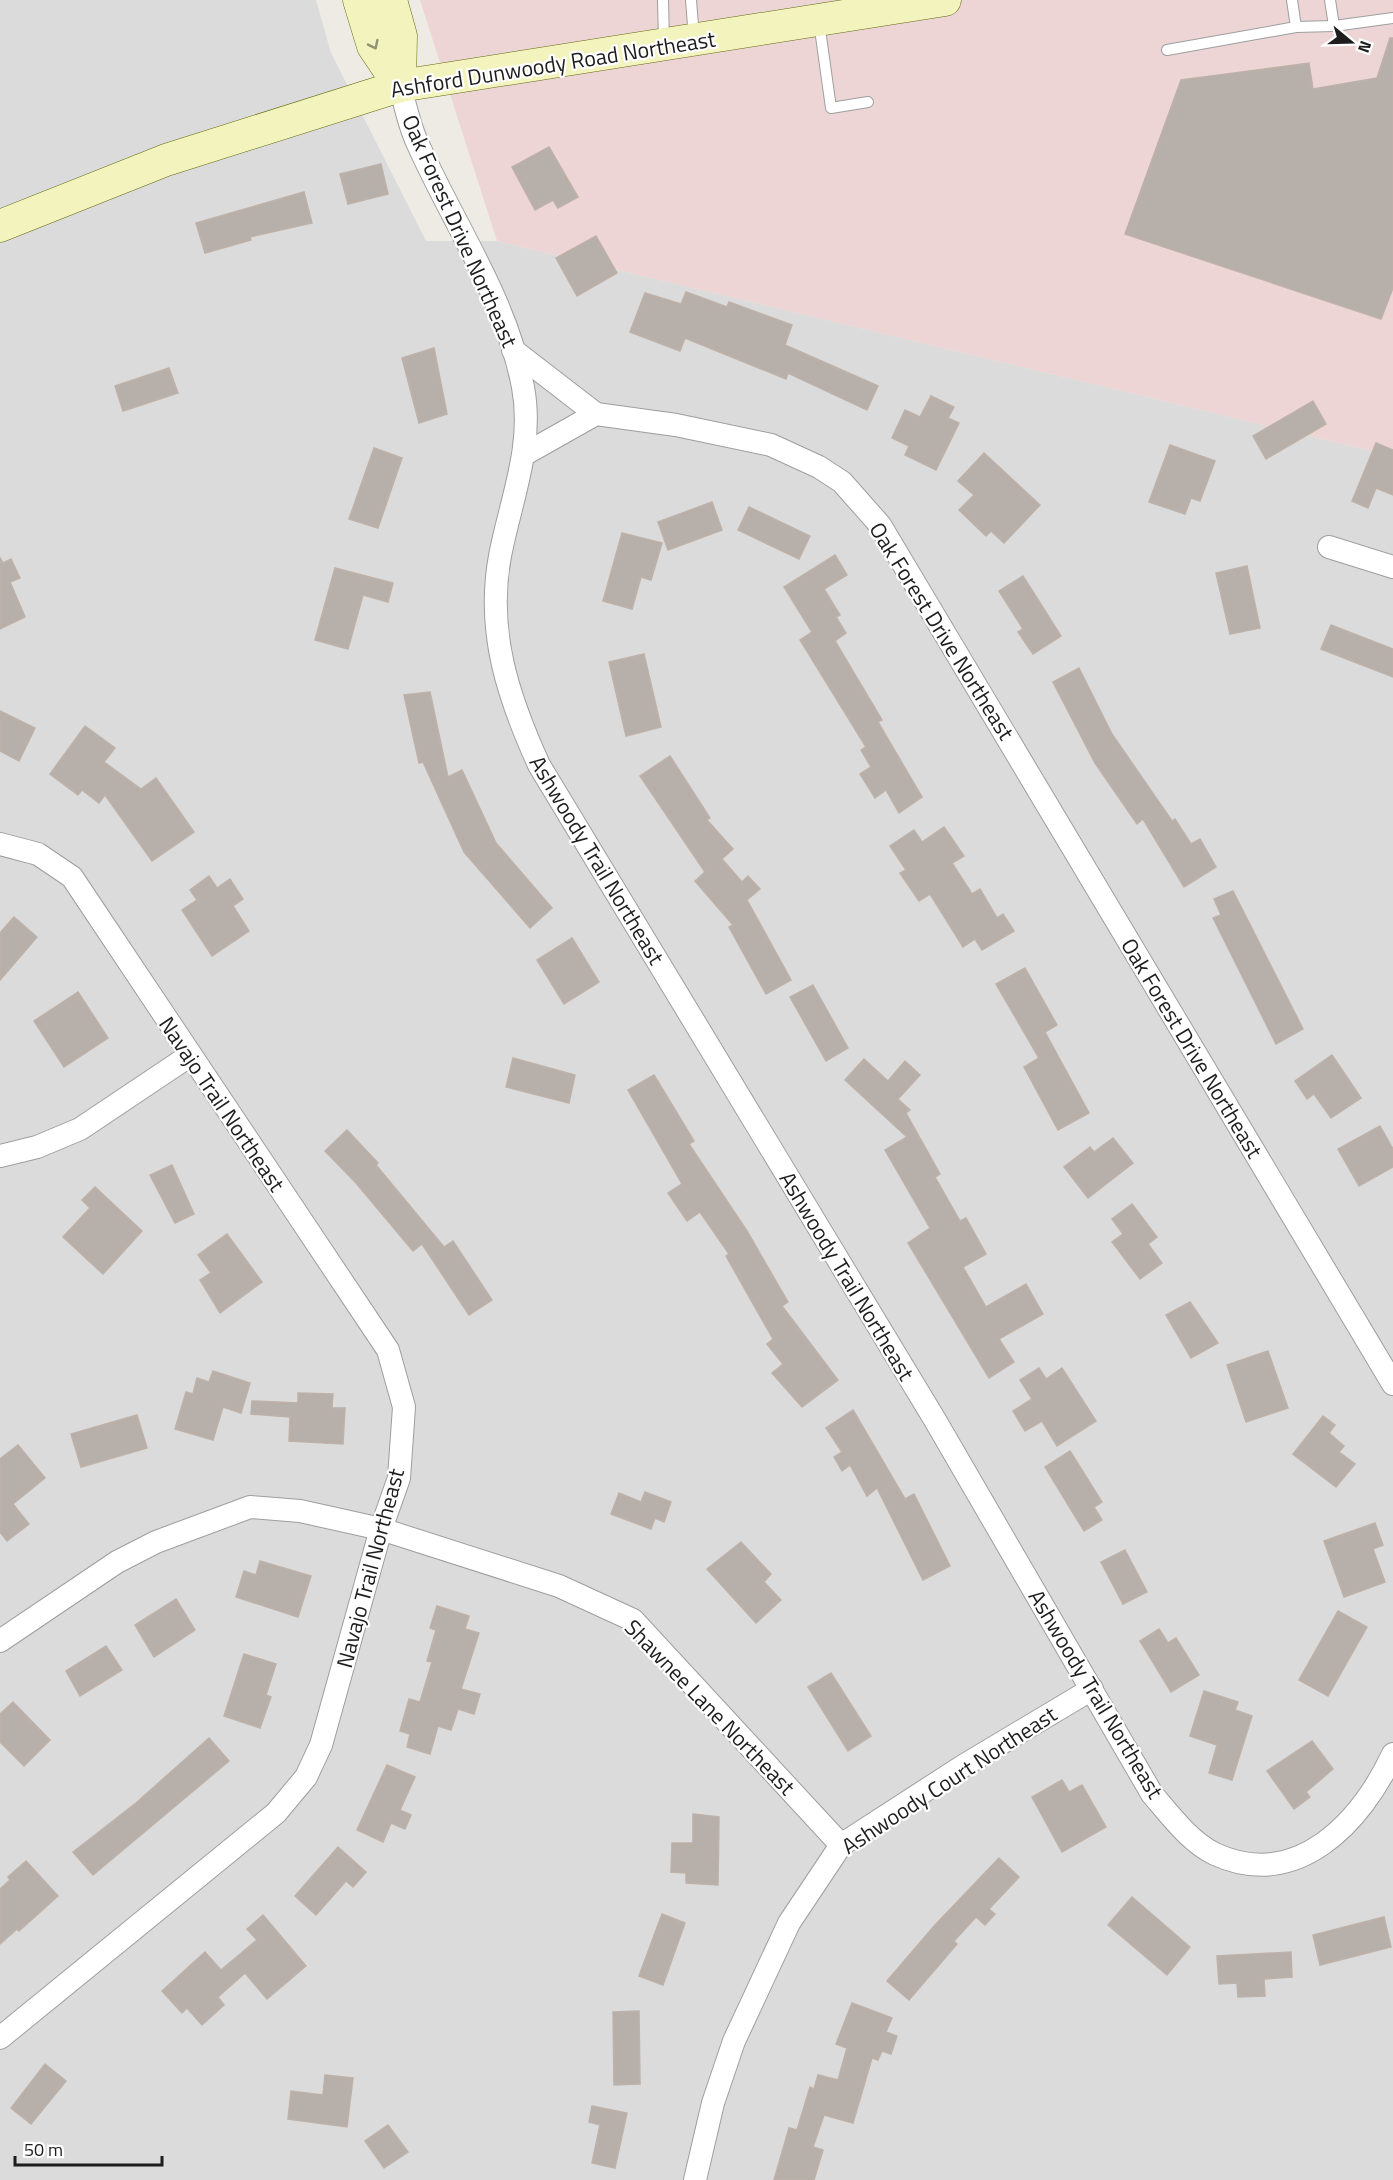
<svg xmlns="http://www.w3.org/2000/svg" width="1393" height="2180" font-family="'Titillium Web',sans-serif">
  <rect width="100%" height="100%" fill="#eeeae4"/>
  <!-- residential -->
  <polygon fill="#dbdbdb" points="0,0 316,0 331,53 426,241 497,241 1393,456 1393,2180 0,2180"/>
  <!-- commercial -->
  <polygon fill="#edd5d5" points="420,0 1393,0 1393,456 497,241"/>
  <!-- building -->
  <g fill="#b7afaa" stroke="#beb1a8" stroke-width="1.5">
    <polygon points="1390,38 1393,38 1393,288 1381,319 1125,234 1181,80 1309,63 1313,89 1377,78"/>
    <polygon points="549,147 578,197 558,208 553,200 535,210 512,167"/>
    <polygon points="381,164 388,194 348,204 340,174"/>
    <polygon points="304,192 312,223 250,237 251,240 205,253 196,223"/>
    <polygon points="596,236 617,273 577,296 556,258"/>
    <polygon points="686,292 727,307 729,302 792,325 785,345 878,386 867,410 788,373 786,379 685,338 680,351 630,332 645,293 681,304"/>
    <polygon points="434,348 447,414 419,423 402,358"/>
    <polygon points="169,368 178,393 123,411 115,386"/>
    <polygon points="931,396 954,407 948,418 959,423 936,470 905,455 909,446 892,438 905,410 920,417"/>
    <polygon points="1313,401 1326,424 1266,459 1253,436"/>
    <polygon points="1376,443 1393,450 1393,495 1376,488 1368,508 1352,501"/>
    <polygon points="1170,445 1215,461 1200,501 1191,498 1185,514 1149,502"/>
    <polygon points="374,448 402,458 378,528 349,519"/>
    <polygon points="984,453 1040,505 1004,543 991,531 986,536 959,510 974,495 958,481"/>
    <polygon points="712,502 722,530 668,550 658,522"/>
    <polygon points="749,507 810,536 799,559 738,530"/>
    <polygon points="622,533 662,543 651,580 641,577 632,609 603,601"/>
    <polygon points="835,555 847,575 824,589 840,615 836,617 846,633 835,641 882,720 878,722 922,797 899,813 886,790 875,798 860,774 871,767 861,750 866,747 800,640 812,632 784,587"/>
    <polygon points="0,558 3,563 11,559 20,578 10,582 25,617 0,629"/>
    <polygon points="1247,566 1260,628 1230,634 1216,573"/>
    <polygon points="335,568 393,583 388,602 363,595 348,649 315,640"/>
    <polygon points="1023,576 1061,636 1033,654 1018,632 1023,629 999,591"/>
    <polygon points="1331,625 1393,649 1393,677 1321,649"/>
    <polygon points="644,654 661,727 626,736 609,662"/>
    <polygon points="1079,668 1112,734 1172,821 1175,819 1191,844 1200,839 1216,867 1184,887 1143,819 1137,824 1095,763 1053,682"/>
    <polygon points="430,692 448,777 462,770 496,843 552,908 530,928 464,852 423,762 419,763 404,695"/>
    <polygon points="0,711 35,728 19,761 0,751"/>
    <polygon points="85,726 115,748 104,762 141,789 156,778 194,832 152,861 105,795 99,803 82,790 78,795 50,774"/>
    <polygon points="670,756 710,818 707,820 733,849 722,859 742,882 748,876 760,889 747,900 791,980 766,994 729,927 733,925 695,881 705,872 640,776"/>
    <polygon points="944,827 964,856 952,863 972,894 980,889 997,918 1003,914 1014,931 982,950 975,939 963,947 930,894 919,901 900,873 906,870 890,846 914,830 922,842"/>
    <polygon points="209,876 217,888 230,879 243,899 233,906 249,931 212,956 182,910 197,900 190,890"/>
    <polygon points="1233,891 1303,1029 1276,1044 1213,918 1221,915 1214,899"/>
    <polygon points="14,917 37,937 0,980 0,933"/>
    <polygon points="572,938 599,982 564,1004 537,960"/>
    <polygon points="1025,968 1057,1025 1045,1032 1089,1113 1058,1130 1024,1067 1039,1058 996,984"/>
    <polygon points="813,985 848,1048 826,1061 790,997"/>
    <polygon points="78,992 108,1038 64,1067 34,1021"/>
    <polygon points="1332,1055 1361,1098 1331,1118 1314,1094 1307,1099 1295,1081"/>
    <polygon points="513,1058 575,1075 569,1103 506,1087"/>
    <polygon points="864,1059 888,1081 905,1061 920,1075 898,1099 910,1110 906,1113 940,1174 935,1177 960,1221 966,1218 986,1254 963,1267 986,1307 1026,1284 1043,1314 999,1339 1014,1362 989,1378 908,1243 930,1228 885,1150 907,1137 845,1080"/>
    <polygon points="654,1075 694,1141 689,1144 747,1231 788,1302 782,1306 838,1380 802,1407 772,1373 783,1364 767,1344 773,1339 726,1256 729,1254 700,1212 687,1221 668,1193 682,1184 628,1090"/>
    <polygon points="1380,1126 1393,1149 1393,1167 1359,1186 1338,1149"/>
    <polygon points="347,1130 378,1163 376,1165 444,1247 453,1241 492,1300 469,1315 422,1244 413,1251 356,1183 325,1151"/>
    <polygon points="1113,1138 1133,1163 1088,1198 1064,1167 1090,1147 1094,1152"/>
    <polygon points="172,1165 194,1214 175,1223 150,1175"/>
    <polygon points="95,1187 142,1231 103,1274 63,1237 90,1208 82,1200"/>
    <polygon points="1132,1204 1157,1237 1148,1244 1162,1263 1140,1279 1112,1242 1123,1234 1112,1219"/>
    <polygon points="227,1234 262,1282 220,1313 200,1280 211,1273 198,1255"/>
    <polygon points="1190,1302 1218,1343 1191,1358 1166,1315"/>
    <polygon points="1268,1351 1288,1408 1246,1422 1227,1365"/>
    <polygon points="1039,1368 1046,1379 1062,1368 1096,1421 1057,1446 1042,1421 1025,1431 1013,1411 1032,1399 1020,1380"/>
    <polygon points="213,1371 250,1383 241,1413 223,1407 213,1440 175,1429 186,1392 193,1394 197,1378 209,1382"/>
    <polygon points="298,1393 333,1394 332,1408 345,1408 343,1444 289,1441 290,1417 251,1414 252,1401 298,1403"/>
    <polygon points="853,1410 905,1499 914,1494 950,1566 923,1580 877,1488 867,1496 850,1465 842,1471 834,1457 842,1452 826,1428"/>
    <polygon points="137,1415 147,1448 81,1467 71,1434"/>
    <polygon points="1323,1416 1335,1425 1329,1433 1344,1446 1339,1452 1355,1464 1336,1487 1293,1454"/>
    <polygon points="18,1445 45,1478 13,1504 29,1524 7,1541 0,1532 0,1459"/>
    <polygon points="1070,1451 1102,1502 1094,1507 1102,1520 1084,1531 1045,1467"/>
    <polygon points="645,1492 671,1502 664,1522 655,1518 651,1529 611,1514 619,1493 641,1502"/>
    <polygon points="1375,1523 1383,1545 1373,1549 1385,1582 1344,1597 1324,1541"/>
    <polygon points="741,1542 771,1574 764,1582 781,1600 756,1623 707,1569"/>
    <polygon points="1125,1550 1147,1592 1123,1604 1101,1562"/>
    <polygon points="260,1561 311,1576 298,1617 236,1597 244,1571 256,1575"/>
    <polygon points="176,1599 195,1630 154,1657 135,1625"/>
    <polygon points="437,1606 469,1616 465,1629 479,1633 461,1689 480,1694 474,1714 458,1709 451,1730 438,1726 430,1754 407,1747 410,1734 400,1731 409,1699 420,1702 432,1662 427,1661 436,1630 430,1628"/>
    <polygon points="1338,1611 1367,1627 1328,1696 1299,1680"/>
    <polygon points="1159,1629 1168,1643 1176,1638 1199,1675 1171,1692 1140,1641"/>
    <polygon points="106,1646 122,1670 80,1696 66,1671"/>
    <polygon points="244,1654 276,1664 266,1695 271,1697 260,1728 224,1716"/>
    <polygon points="831,1673 871,1736 848,1751 808,1687"/>
    <polygon points="1204,1691 1238,1702 1235,1710 1252,1716 1232,1780 1209,1773 1217,1745 1190,1736"/>
    <polygon points="13,1702 50,1740 24,1766 0,1742 0,1714"/>
    <polygon points="209,1738 229,1761 93,1875 73,1852 136,1803"/>
    <polygon points="1312,1741 1333,1769 1306,1792 1310,1797 1294,1809 1267,1771"/>
    <polygon points="387,1765 415,1777 400,1810 411,1815 405,1829 391,1823 383,1842 357,1830"/>
    <polygon points="1062,1780 1069,1792 1082,1785 1106,1827 1062,1852 1032,1797"/>
    <polygon points="693,1814 719,1817 718,1885 686,1883 686,1873 671,1872 672,1843 693,1843"/>
    <polygon points="338,1847 366,1872 353,1887 346,1881 316,1915 295,1896"/>
    <polygon points="999,1858 1019,1877 989,1909 995,1914 985,1925 976,1917 954,1941 957,1944 909,2000 887,1981 935,1925"/>
    <polygon points="26,1861 58,1896 19,1931 17,1929 0,1944 0,1889 10,1880 8,1877"/>
    <polygon points="1132,1897 1190,1947 1167,1975 1108,1925"/>
    <polygon points="662,1914 685,1923 663,1985 639,1976"/>
    <polygon points="263,1915 306,1966 267,1999 245,1973 218,1997 224,2005 202,2025 187,2008 182,2013 162,1991 205,1952 221,1970 257,1940 247,1929"/>
    <polygon points="1384,1917 1391,1947 1320,1965 1313,1935"/>
    <polygon points="1291,1952 1292,1977 1264,1979 1265,1996 1238,1997 1237,1983 1219,1984 1217,1956"/>
    <polygon points="852,2003 892,2018 886,2032 897,2036 891,2054 882,2051 878,2060 872,2058 853,2123 824,2115 813,2147 823,2150 814,2180 774,2180 789,2128 797,2130 810,2087 814,2089 818,2075 838,2080 847,2048 836,2044"/>
    <polygon points="639,2011 640,2084 614,2085 613,2012"/>
    <polygon points="45,2064 66,2081 31,2124 11,2108"/>
    <polygon points="325,2075 353,2078 347,2127 288,2119 291,2091 323,2095"/>
    <polygon points="592,2106 627,2113 615,2168 592,2163 600,2125 589,2122"/>
    <polygon points="388,2125 408,2152 384,2168 365,2141"/>
  </g>
  <g fill="none" stroke-linecap="round" stroke-linejoin="round">
    <defs>
      <g id="lane">
        <polyline points="663,0 664,42"/>
        <polyline points="691,0 694,38"/>
        <polyline points="1330,0 1334,26"/>
        <polyline points="819,22 831,108 868,102"/>
        <polyline points="1296,27 1334,26 1393,18"/>
        <polyline points="1167,50 1296,27 1292,0"/>
      </g>
      <g id="street">
        <path d="M400,86C405,104 409,125 417,142C453,224 506,297 523,387C534,446 511,499 500,556C486,631 508,697 539,765L935,1420L1152,1794C1170,1815 1190,1842 1215,1854C1297,1892 1361,1822 1393,1754"/>
        <polyline points="513,350 596,414"/>
        <polyline points="525,454 596,414 676,425 771,445 819,467 842,482 880,525 1393,1384"/>
        <polyline points="1329,547 1393,567"/>
        <polyline points="0,844 38,854 72,877 388,1350 404,1407 399,1478 381,1529 321,1745 306,1777 276,1813 0,2038"/>
        <polyline points="0,1156 37,1147 80,1129 189,1056"/>
        <polyline points="0,1641 117,1562 156,1542 250,1507 300,1511 381,1529 559,1586 633,1620 841,1845"/>
        <polyline points="695,2180 713,2103 734,2041 789,1923 841,1845 963,1766 1092,1689"/>
      </g>
      <g id="secondary">
        <polyline points="359,0 373,46 400,86"/>
        <polyline points="391,0 401,36 400,86"/>
        <polyline points="0,226 166,160 400,86 945,0"/>
      </g>
    </defs>
    <!-- lane casing -->
    <use href="#lane" stroke="#9e9e9e" stroke-width="12"/>
    <!-- street casing -->
    <use href="#street" stroke="#9e9e9e" stroke-width="24"/>
    <!-- secondary casing -->
    <use href="#secondary" stroke="#636910" stroke-width="33"/>
    <!-- lane -->
    <use href="#lane" stroke="#fff" stroke-width="10"/>
    <!-- street -->
    <use href="#street" stroke="#fff" stroke-width="22"/>
    <!-- secondary -->
    <use href="#secondary" stroke="#f2f3bd" stroke-width="32"/>
  </g>
  <!-- one-way arrows -->
  <defs><path id="oneway-chevron" d="M-2-3.5L2.5 0L-2 3.5" fill="none" stroke-width="1.6" stroke-linecap="round" stroke-linejoin="round" transform="scale(1.5)"/></defs>
  <use stroke="#929375" href="#oneway-chevron" transform="translate(374 45) rotate(64)"/>
  <g text-anchor="middle" stroke-width="4.5" stroke-linejoin="round" paint-order="stroke">
    <!-- street labels -->
    <g font-size="22" fill="#1d1d1d" stroke="#fff">
      <text transform="translate(553 64) rotate(-9)" y="8">Ashford Dunwoody Road Northeast</text>
      <text transform="translate(460 231) rotate(66)" y="8">Oak Forest Drive Northeast</text>
      <text transform="translate(942 631) rotate(58)" y="8">Oak Forest Drive Northeast</text>
      <text transform="translate(597 860) rotate(59)" y="8">Ashwoody Trail Northeast</text>
      <text transform="translate(1192 1048) rotate(59)" y="8">Oak Forest Drive Northeast</text>
      <text transform="translate(222 1104) rotate(56)" y="8">Navajo Trail Northeast</text>
      <text transform="translate(847 1276) rotate(59)" y="8">Ashwoody Trail Northeast</text>
      <text transform="translate(370 1568) rotate(-75)" y="8">Navajo Trail Northeast</text>
      <text transform="translate(1096 1694) rotate(59)" y="8">Ashwoody Trail Northeast</text>
      <text transform="translate(710 1707) rotate(46)" y="8">Shawnee Lane Northeast</text>
      <text transform="translate(949 1780) rotate(-33)" y="8">Ashwoody Court Northeast</text>
    </g>
  </g>
  <!-- north arrow -->
  <g transform="translate(1351 42) rotate(109)" stroke="#ffffff" stroke-width="4.5" paint-order="stroke">
  <path d="M0-4.5L10 22L0 15L-10 22Z" fill="#1d1d1d"/>
  <text y="-9" font-size="16" font-weight="bold" text-anchor="middle" fill="#1d1d1d">N</text>
  </g>
  <!-- scale -->
  <path d="M15 2156v9h147v-9" fill="none" stroke="#1d1d1d" stroke-width="3"/>
  <text x="24" y="2156" font-size="18" fill="#1d1d1d" stroke="#ffffff" stroke-width="4.5" paint-order="stroke">50 m</text>
</svg>
